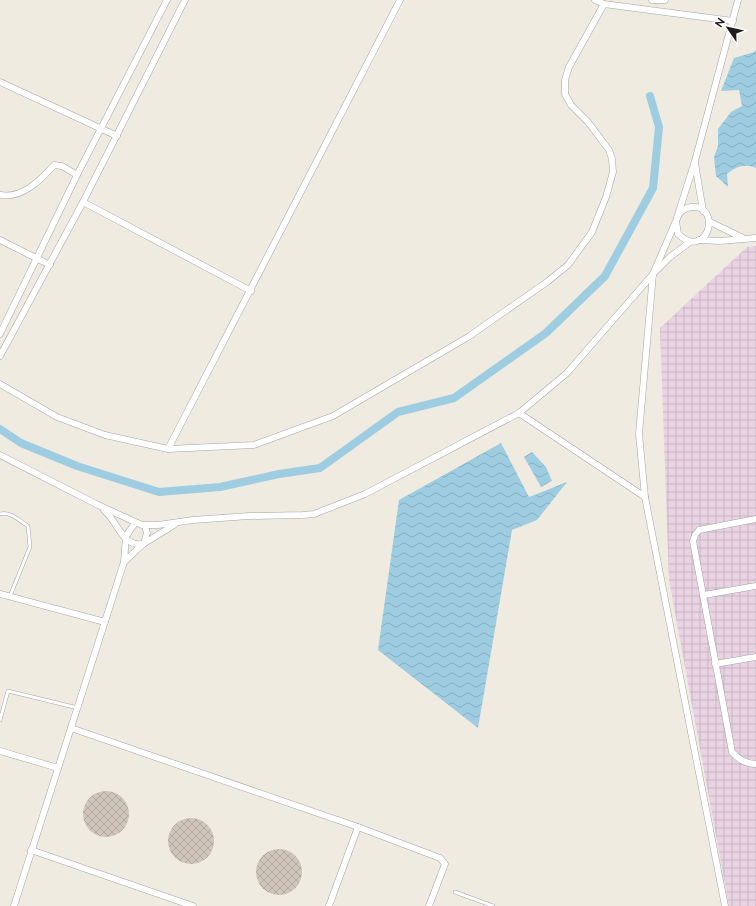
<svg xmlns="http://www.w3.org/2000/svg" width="756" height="906" font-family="Raleway,sans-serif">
  <defs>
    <pattern id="industrial-grid" width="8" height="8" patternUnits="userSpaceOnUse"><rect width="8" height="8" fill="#e9d3e3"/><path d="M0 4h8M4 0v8" fill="none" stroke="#c7b5c2"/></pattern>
    <pattern id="water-waves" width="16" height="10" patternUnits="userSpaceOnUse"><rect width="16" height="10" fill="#9ecde1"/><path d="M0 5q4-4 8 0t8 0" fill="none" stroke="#88b0c1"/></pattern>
    <pattern id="building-cross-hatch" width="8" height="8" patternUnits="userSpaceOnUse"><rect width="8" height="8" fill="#cfc5ba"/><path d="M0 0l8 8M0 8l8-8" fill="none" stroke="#b1a99f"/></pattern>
  </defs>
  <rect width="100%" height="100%" fill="#efebe1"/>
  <!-- industrial -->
  <polygon fill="url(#industrial-grid)" points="756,246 756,906 729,906 669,580 660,328 747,247"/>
  <!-- water -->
  <g fill="url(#water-waves)">
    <path d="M756,50V168C745,163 735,167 727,174L728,187L716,176L714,157L718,146V129L731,112L742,106L739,90L721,91L734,58L754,52Z"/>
    <polygon points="501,443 529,497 567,482 537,520 512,530 478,728 378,650 399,500"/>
    <polygon points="532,452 546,467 552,481 541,487 524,457"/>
  </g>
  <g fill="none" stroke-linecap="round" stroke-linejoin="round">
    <!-- canal -->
    <polyline stroke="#9ecde1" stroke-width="8" points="0,429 21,443 77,466 159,492 220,487 279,474 320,468 398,412 454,398 546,333 605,276 653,188 659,127 650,96"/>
  </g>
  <!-- building -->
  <g fill="url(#building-cross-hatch)">
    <circle cx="106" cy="814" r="23"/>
    <circle cx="191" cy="841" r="23"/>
    <circle cx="279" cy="872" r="23"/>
  </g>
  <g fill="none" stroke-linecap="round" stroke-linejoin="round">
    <defs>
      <g id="lane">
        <path d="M0,514C10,511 20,521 28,526L30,547L10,596"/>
        <polyline points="0,720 8,691 78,708"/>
        <polyline points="455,892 493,906"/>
      </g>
      <g id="street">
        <polyline points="595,0 604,4"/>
        <polyline points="652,0 665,0"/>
        <polyline points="0,82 117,136"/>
        <polyline points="695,163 703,211"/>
        <path d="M0,195C22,199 41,180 54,165L62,166L77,175"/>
        <polyline points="83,202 251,291"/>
        <polyline points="710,222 743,238"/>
        <polyline points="0,240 50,265"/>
        <polyline points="699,240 720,241 756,238"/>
        <polyline points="0,334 77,175 167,0"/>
        <polyline points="0,356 83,202 185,0"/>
        <polyline points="0,384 57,417 105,435 168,449 254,445 333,416 468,337 547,282 568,265 592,232 606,197 613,172 612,159 609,150 588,122 571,105 565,94 565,80 569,67 604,4 733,21"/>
        <polyline points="519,413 645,497"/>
        <polyline points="168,449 400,0"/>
        <polyline points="0,455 98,505 142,525 158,525 193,520 249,516 303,515 314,514 365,494 519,413 567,373 653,274 670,257 690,242"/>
        <path d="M104,510C118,522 122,547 143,544"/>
        <path d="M756,519L699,530L695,535L693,541L732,752C738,759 746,764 756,764"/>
        <polyline points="144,543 147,533 145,526"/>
        <polyline points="124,562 143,544 174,525"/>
        <polyline points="0,594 105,622"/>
        <polyline points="704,595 756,586"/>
        <polyline points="715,664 756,657"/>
        <polyline points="71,728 358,827 440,858 445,864 429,906"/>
        <polyline points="0,751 58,768"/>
        <polyline points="31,850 193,906"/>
        <polyline points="14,906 124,562 126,536 135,523"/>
        <polyline points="329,906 358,827"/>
        <path d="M725,906L645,497L639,434L653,274L676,221C678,214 683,208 691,207C723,204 708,262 678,234L676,221L695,161L738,0"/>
      </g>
    </defs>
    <!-- lane casing -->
    <use href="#lane" stroke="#a4a4a4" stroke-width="4"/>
    <!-- street casing -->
    <use href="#street" stroke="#a4a4a4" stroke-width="7"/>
    <!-- lane -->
    <use href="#lane" stroke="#fff" stroke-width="3"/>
    <!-- street -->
    <use href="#street" stroke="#fff" stroke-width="6"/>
  </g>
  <!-- north arrow -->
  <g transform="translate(728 28) rotate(304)" stroke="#ffffff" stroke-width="3" paint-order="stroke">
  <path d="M0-3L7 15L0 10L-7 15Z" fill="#1d1d1d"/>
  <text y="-6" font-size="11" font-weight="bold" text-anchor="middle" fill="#1d1d1d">N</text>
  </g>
</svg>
